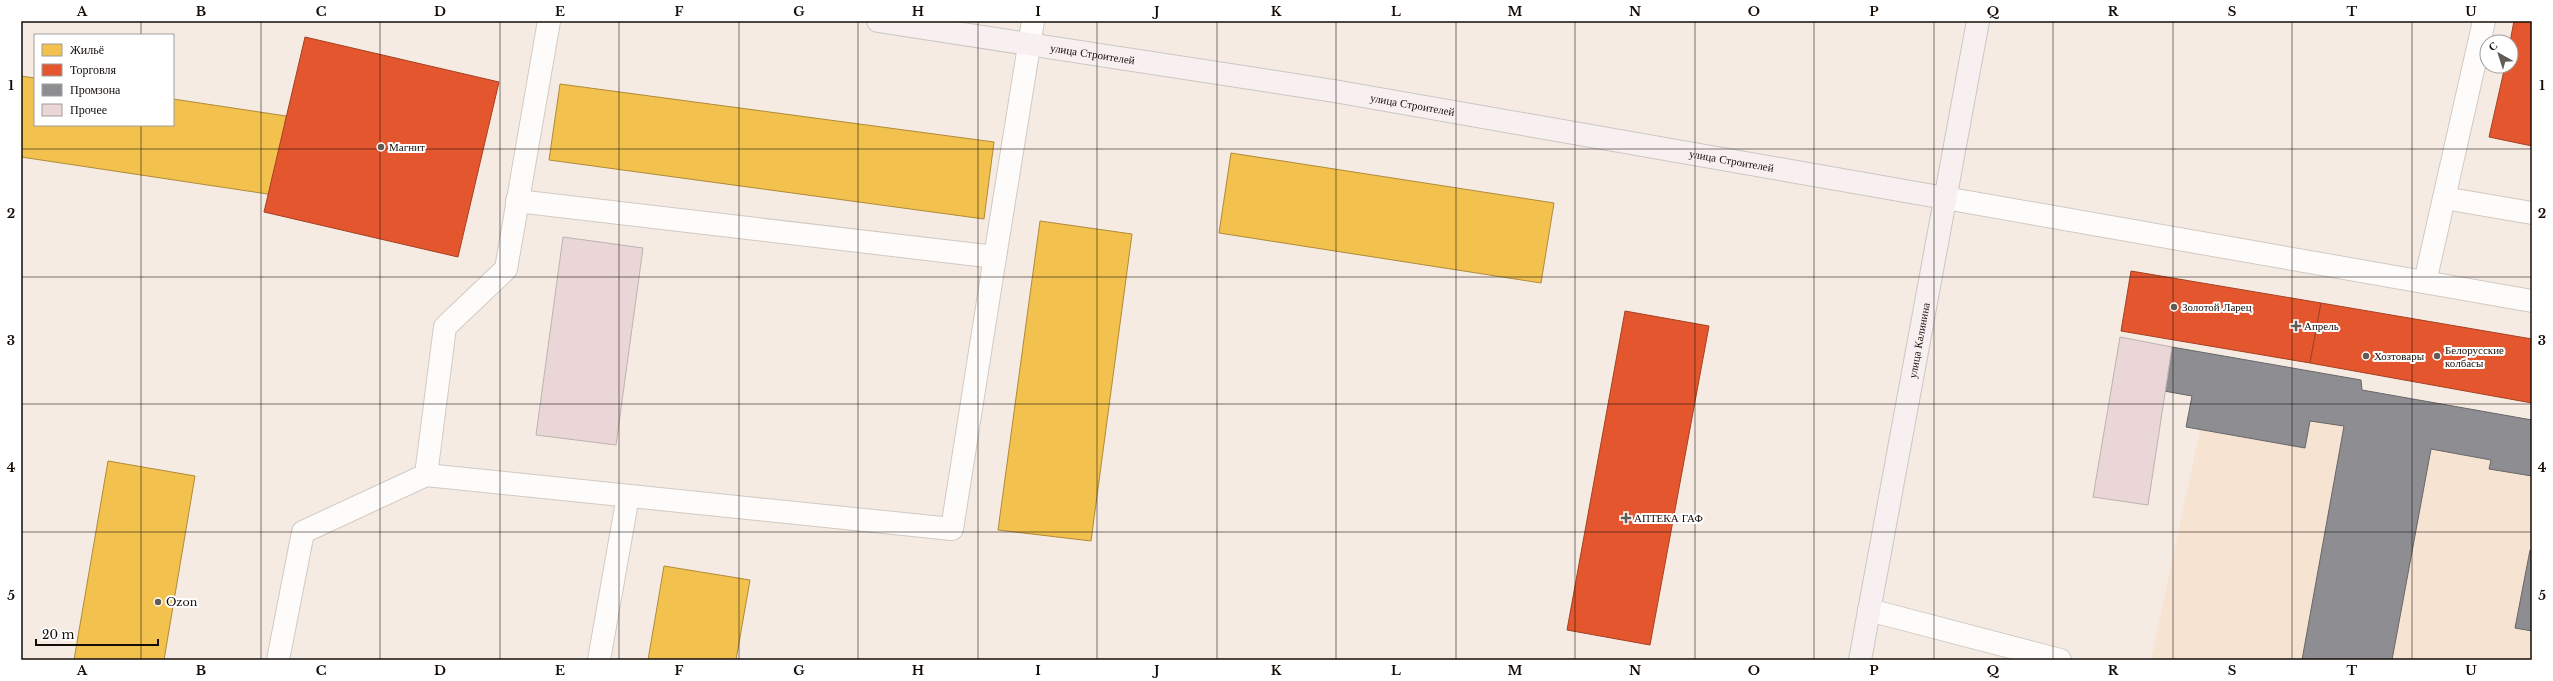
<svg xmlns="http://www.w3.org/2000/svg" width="2553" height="681" font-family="'Libre Baskerville',serif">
  <rect width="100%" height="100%" fill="#f5ebe3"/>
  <!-- built -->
  <polygon fill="#f7e3d2" points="2212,374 2532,431 2532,660 2151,660"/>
  <!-- homes -->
  <g fill="#f2c14e" stroke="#af8b39">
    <polygon points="21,76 35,78 35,125 173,125 173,99 286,116 274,195 21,157"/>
    <polygon points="560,84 994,142 984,219 549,160"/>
    <polygon points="1231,153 1554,203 1541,283 1219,233"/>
    <polygon points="1040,221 1132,234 1091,541 998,530"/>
    <polygon points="108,461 195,476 164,660 74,660"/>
    <polygon points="664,566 750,580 736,660 648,660"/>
  </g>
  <!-- shops -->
  <g fill="#e4572e" stroke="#a54022">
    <polygon points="2514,21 2532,21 2532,146 2489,137 2505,66 2511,66 2510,42"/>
    <polygon points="305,37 499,82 458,257 264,212"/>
    <polygon points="2131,271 2321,303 2310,363 2121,331"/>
    <polygon points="2321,303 2532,339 2532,403 2310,363"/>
    <polygon points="1625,311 1709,326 1650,645 1567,630"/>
  </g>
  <!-- industry -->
  <g fill="#8d8d92" stroke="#686668">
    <polygon points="2172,347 2361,380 2362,390 2532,420 2532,476 2489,469 2491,460 2431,449 2392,660 2302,660 2344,426 2310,421 2305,448 2186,427 2192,396 2164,391"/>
    <polygon points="2530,550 2532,551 2532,631 2515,628"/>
  </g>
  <!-- building -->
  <g fill="#ead5d7" stroke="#bdb3b1">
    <polygon points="563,237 643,248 616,445 536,435"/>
    <polygon points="2120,337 2172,347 2148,505 2093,497"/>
  </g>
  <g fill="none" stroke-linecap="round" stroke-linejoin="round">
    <defs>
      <g id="minor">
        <polyline points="1945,198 2532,301"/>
        <polyline points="2444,198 2532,213"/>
        <polyline points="995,257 1033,21"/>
        <polyline points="2425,282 2484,21"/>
        <polyline points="426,475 952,529 995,257 517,201"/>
        <polyline points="1869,610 2060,660"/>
        <polyline points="278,660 303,532 426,475 445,327 506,269 549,21"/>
        <polyline points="599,660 628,496"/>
      </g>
      <g id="major">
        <path id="s1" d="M878,21L1334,91L1945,198"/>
        <path id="s2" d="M1860,660L1978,21"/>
      </g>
    </defs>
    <!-- minor casing -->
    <use href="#minor" stroke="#d2c9c2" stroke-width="24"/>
    <!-- major casing -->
    <use href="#major" stroke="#ccc7c3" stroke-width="24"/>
    <!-- minor -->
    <use href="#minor" stroke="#fefcfb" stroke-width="22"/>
    <!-- major -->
    <use href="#major" stroke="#f8eff0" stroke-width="22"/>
  </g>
  <!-- grid -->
  <path fill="none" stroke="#130c07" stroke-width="1" stroke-opacity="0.55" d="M141,21V35M261,21V660M380,21V660M500,21V660M619,21V660M739,21V660M858,21V660M978,21V660M1097,21V660M1217,21V660M1336,21V660M1456,21V660M1575,21V660M1695,21V660M1814,21V660M1934,21V660M2053,21V660M2173,21V660M2292,21V660M2412,21V660M141,125V660M21,149H2532M21,277H2532M21,404H2532M21,532H2532"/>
  <!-- markers -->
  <g fill="#625a54" stroke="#fff" stroke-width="1.5">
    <circle cx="381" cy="147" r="4"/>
    <circle cx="2174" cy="307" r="4"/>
    <path d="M2294 320h4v4h4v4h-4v4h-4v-4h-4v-4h4z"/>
    <circle cx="2366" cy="356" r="4"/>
    <circle cx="2437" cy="356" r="4"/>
    <path d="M1624 512h4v4h4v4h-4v4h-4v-4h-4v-4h4z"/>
    <circle cx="158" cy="602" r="4"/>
  </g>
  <g text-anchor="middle" stroke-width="4" stroke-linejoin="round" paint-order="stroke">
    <!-- street labels -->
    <g font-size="11" fill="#130c07" stroke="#fff">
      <text dy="4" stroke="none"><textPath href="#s1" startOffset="217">улица Строителей</textPath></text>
      <text dy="4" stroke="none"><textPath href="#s1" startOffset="541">улица Строителей</textPath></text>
      <text dy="4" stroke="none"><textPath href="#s1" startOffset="865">улица Строителей</textPath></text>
      <text dy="4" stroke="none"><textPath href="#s2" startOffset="325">улица Калинина</textPath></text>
    </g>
    <!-- poi labels -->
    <g font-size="11" fill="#130c07" stroke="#fff" text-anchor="start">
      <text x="389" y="151">Магнит</text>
      <text x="2182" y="311">Золотой Ларец</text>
      <text x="2304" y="330">Апрель</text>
      <text x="2445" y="354">Белорусские<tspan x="2445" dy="13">колбасы</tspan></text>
      <text x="2374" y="360">Хозтовары</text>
      <text x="1634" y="522">АПТЕКА ГАФ</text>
      <text x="166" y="606">Ozon</text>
    </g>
  </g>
  <!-- border -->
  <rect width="2553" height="681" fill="none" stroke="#ffffff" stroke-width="44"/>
  <!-- legend -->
  <rect x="34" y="34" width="140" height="92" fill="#ffffff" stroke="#a19e9c"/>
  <rect x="42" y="44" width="20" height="12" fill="#f2c14e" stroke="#a19e9c"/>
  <text x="70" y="54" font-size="12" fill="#130c07">Жильё</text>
  <rect x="42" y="64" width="20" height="12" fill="#e4572e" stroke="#a19e9c"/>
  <text x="70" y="74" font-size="12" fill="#130c07">Торговля</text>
  <rect x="42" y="84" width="20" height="12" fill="#8d8d92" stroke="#a19e9c"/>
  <text x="70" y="94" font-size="12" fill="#130c07">Промзона</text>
  <rect x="42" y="104" width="20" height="12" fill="#ead5d7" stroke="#a19e9c"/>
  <text x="70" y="114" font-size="12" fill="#130c07">Прочее</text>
  <!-- north arrow -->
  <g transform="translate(2499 54) rotate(321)"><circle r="19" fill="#ffffff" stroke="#a19e9c"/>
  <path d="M0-3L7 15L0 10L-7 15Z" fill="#625a54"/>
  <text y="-6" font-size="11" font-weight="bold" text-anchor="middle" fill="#130c07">С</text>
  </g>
  <!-- scale -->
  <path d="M36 639v6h122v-6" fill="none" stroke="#130c07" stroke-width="2"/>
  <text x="42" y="639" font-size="12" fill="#130c07" stroke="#ffffff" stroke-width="3" paint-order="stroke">20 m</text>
  <rect x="22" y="22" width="2509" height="637" fill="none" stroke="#130c07" stroke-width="1.5"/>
  <g font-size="13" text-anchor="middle" font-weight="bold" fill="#130c07">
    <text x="82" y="16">A</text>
    <text x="201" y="16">B</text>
    <text x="321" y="16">C</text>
    <text x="440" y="16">D</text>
    <text x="560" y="16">E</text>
    <text x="679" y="16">F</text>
    <text x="799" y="16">G</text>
    <text x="918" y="16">H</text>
    <text x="1038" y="16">I</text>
    <text x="1157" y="16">J</text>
    <text x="1276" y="16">K</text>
    <text x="1396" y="16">L</text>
    <text x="1515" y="16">M</text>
    <text x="1635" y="16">N</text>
    <text x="1754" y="16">O</text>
    <text x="1874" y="16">P</text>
    <text x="1993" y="16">Q</text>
    <text x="2113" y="16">R</text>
    <text x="2232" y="16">S</text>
    <text x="2352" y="16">T</text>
    <text x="2471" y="16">U</text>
    <text x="11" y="90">1</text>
    <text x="2542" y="90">1</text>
    <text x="11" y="218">2</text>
    <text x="2542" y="218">2</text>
    <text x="11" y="345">3</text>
    <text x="2542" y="345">3</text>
    <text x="11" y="472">4</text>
    <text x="2542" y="472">4</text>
    <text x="11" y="600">5</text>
    <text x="2542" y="600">5</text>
    <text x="82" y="675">A</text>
    <text x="201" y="675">B</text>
    <text x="321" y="675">C</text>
    <text x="440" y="675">D</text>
    <text x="560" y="675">E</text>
    <text x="679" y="675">F</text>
    <text x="799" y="675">G</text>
    <text x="918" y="675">H</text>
    <text x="1038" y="675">I</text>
    <text x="1157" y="675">J</text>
    <text x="1276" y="675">K</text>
    <text x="1396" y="675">L</text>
    <text x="1515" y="675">M</text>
    <text x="1635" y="675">N</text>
    <text x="1754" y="675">O</text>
    <text x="1874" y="675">P</text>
    <text x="1993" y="675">Q</text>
    <text x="2113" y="675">R</text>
    <text x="2232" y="675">S</text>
    <text x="2352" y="675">T</text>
    <text x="2471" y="675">U</text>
  </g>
</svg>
